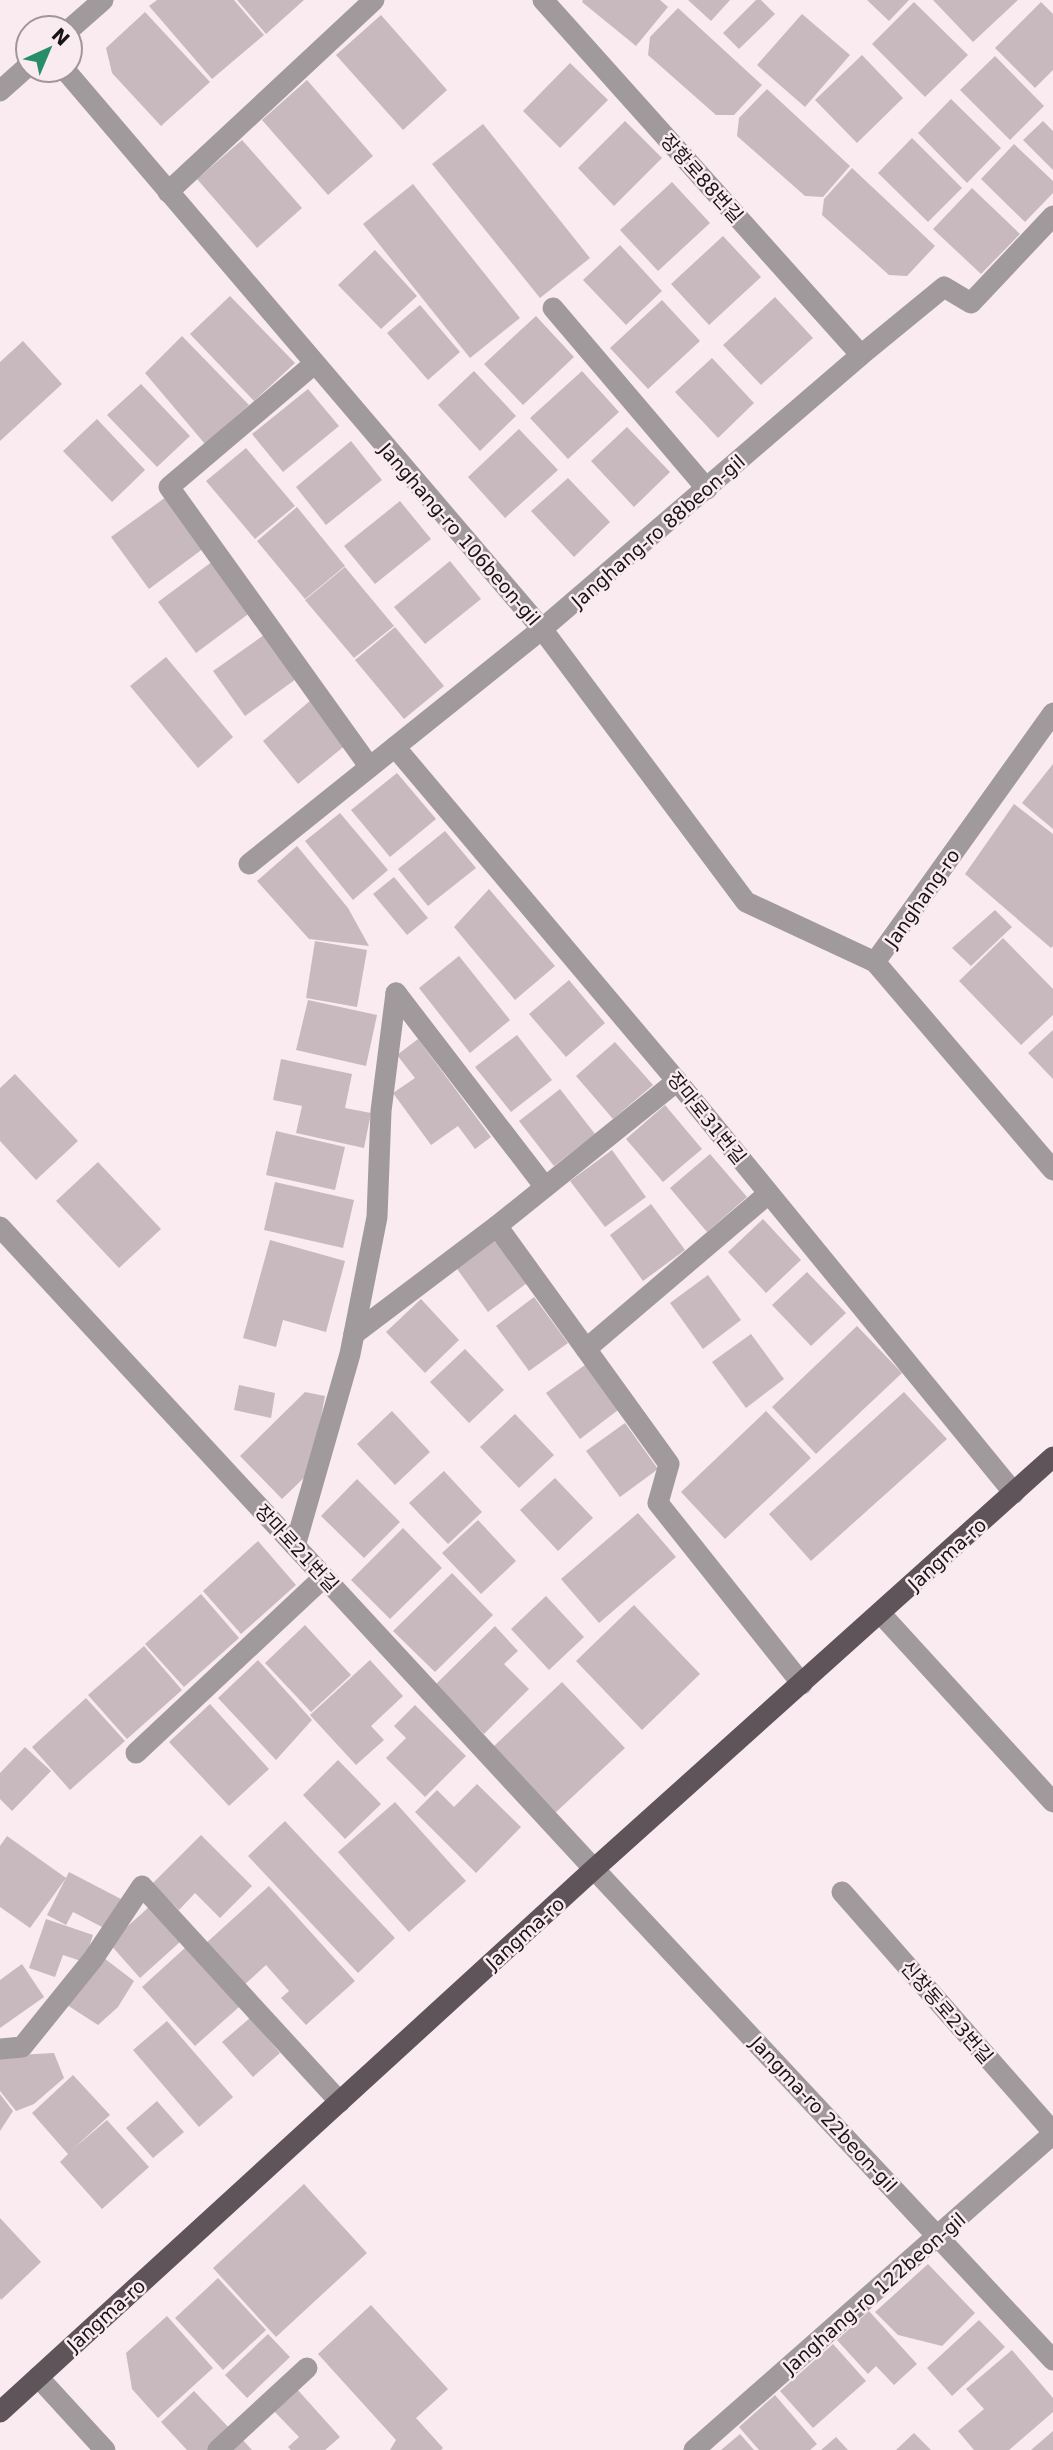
<svg xmlns="http://www.w3.org/2000/svg" width="1053" height="2450" font-family="'DejaVu Sans','Noto Sans KR',sans-serif">
  <rect width="100%" height="100%" fill="#faebf1"/>
  <!-- building -->
  <g fill="#c8b9bf">
    <polygon points="157,0 234,0 264,35 212,79 149,6"/>
    <polygon points="237,0 304,0 266,34"/>
    <polygon points="583,0 660,0 668,7 636,46 582,2"/>
    <polygon points="688,0 730,0 711,21"/>
    <polygon points="756,0 761,0 775,14 739,49 723,33"/>
    <polygon points="867,0 909,0 889,21"/>
    <polygon points="933,0 1018,0 973,42"/>
    <polygon points="914,2 968,55 925,97 872,44"/>
    <polygon points="1041,2 1053,14 1053,70 1035,88 995,48"/>
    <polygon points="678,8 762,85 734,115 716,115 648,55 650,37"/>
    <polygon points="145,12 210,82 161,126 112,73 106,48"/>
    <polygon points="802,14 850,55 805,107 757,65"/>
    <polygon points="381,15 447,90 403,130 336,55"/>
    <polygon points="862,55 903,98 857,143 815,100"/>
    <polygon points="995,56 1044,106 1010,140 960,90"/>
    <polygon points="570,63 608,100 560,148 523,111"/>
    <polygon points="307,80 373,156 328,195 262,120"/>
    <polygon points="767,89 850,166 823,197 805,196 737,136 739,118"/>
    <polygon points="951,99 1001,148 967,183 918,133"/>
    <polygon points="625,121 662,158 614,206 578,168"/>
    <polygon points="1043,121 1053,131 1053,170 1023,140"/>
    <polygon points="483,124 590,258 540,298 432,164"/>
    <polygon points="912,138 962,188 928,222 878,173"/>
    <polygon points="242,140 302,208 257,248 197,179"/>
    <polygon points="1014,144 1053,181 1053,193 1025,222 981,179"/>
    <polygon points="852,168 935,246 907,276 889,275 822,215 824,199"/>
    <polygon points="672,182 710,223 658,271 620,230"/>
    <polygon points="413,184 520,318 470,358 363,224"/>
    <polygon points="972,188 1020,234 981,274 933,229"/>
    <polygon points="723,236 761,277 709,325 671,284"/>
    <polygon points="620,245 662,291 626,325 583,280"/>
    <polygon points="375,250 417,296 381,329 338,285"/>
    <polygon points="230,296 295,363 254,401 190,334"/>
    <polygon points="775,297 813,338 761,385 723,345"/>
    <polygon points="662,300 700,341 648,389 610,348"/>
    <polygon points="420,305 460,352 428,380 387,333"/>
    <polygon points="536,316 574,357 523,405 484,364"/>
    <polygon points="182,336 249,405 205,444 145,373"/>
    <polygon points="23,341 62,384 0,441 0,362"/>
    <polygon points="712,358 754,403 718,438 675,392"/>
    <polygon points="474,371 516,416 480,451 438,405"/>
    <polygon points="582,371 619,412 568,459 530,418"/>
    <polygon points="141,384 190,436 157,467 107,415"/>
    <polygon points="308,389 339,426 283,472 252,434"/>
    <polygon points="97,419 145,470 112,502 63,451"/>
    <polygon points="627,427 670,472 634,507 591,461"/>
    <polygon points="519,429 558,470 505,518 468,477"/>
    <polygon points="351,441 382,480 326,525 296,487"/>
    <polygon points="246,448 295,506 255,539 206,481"/>
    <polygon points="568,478 610,522 574,557 531,511"/>
    <polygon points="166,497 204,548 149,589 111,537"/>
    <polygon points="400,501 431,539 375,584 344,546"/>
    <polygon points="297,507 345,566 305,599 257,541"/>
    <polygon points="213,561 251,612 196,653 158,602"/>
    <polygon points="450,561 481,599 425,644 394,607"/>
    <polygon points="345,567 394,626 354,658 305,600"/>
    <polygon points="395,627 444,686 404,719 355,660"/>
    <polygon points="264,635 296,679 245,716 213,671"/>
    <polygon points="166,657 233,737 198,768 130,686"/>
    <polygon points="311,700 347,744 298,784 263,741"/>
    <polygon points="1053,764 1053,829 1022,803"/>
    <polygon points="397,773 436,819 390,857 351,810"/>
    <polygon points="1014,804 1053,834 1053,946 1051,948 965,874"/>
    <polygon points="340,813 388,870 353,900 305,841"/>
    <polygon points="445,831 476,868 428,906 398,869"/>
    <polygon points="297,846 348,908 369,946 309,939 257,881"/>
    <polygon points="394,877 428,918 407,935 373,894"/>
    <polygon points="489,889 555,966 515,1000 454,927"/>
    <polygon points="995,910 1012,927 971,966 952,948"/>
    <polygon points="1003,938 1053,989 1053,1015 1021,1045 959,981"/>
    <polygon points="315,941 367,950 357,1007 306,998"/>
    <polygon points="459,956 510,1020 470,1053 419,988"/>
    <polygon points="569,980 605,1023 566,1057 529,1014"/>
    <polygon points="308,1000 377,1015 366,1066 296,1050"/>
    <polygon points="1053,1030 1053,1079 1028,1053"/>
    <polygon points="517,1035 552,1080 511,1112 475,1067"/>
    <polygon points="418,1039 491,1137 475,1149 458,1126 431,1145 393,1093 415,1078 397,1055"/>
    <polygon points="615,1042 653,1085 613,1119 576,1076"/>
    <polygon points="281,1059 352,1074 345,1108 371,1113 364,1148 296,1133 302,1106 273,1100"/>
    <polygon points="15,1074 78,1141 36,1180 0,1141 0,1088"/>
    <polygon points="560,1089 595,1134 554,1166 519,1121"/>
    <polygon points="665,1105 702,1149 663,1182 626,1139"/>
    <polygon points="276,1131 345,1147 335,1190 266,1175"/>
    <polygon points="612,1150 646,1197 605,1227 570,1181"/>
    <polygon points="710,1154 747,1197 707,1232 670,1188"/>
    <polygon points="98,1162 161,1229 119,1268 56,1201"/>
    <polygon points="275,1182 354,1200 343,1248 264,1230"/>
    <polygon points="651,1204 685,1250 643,1281 610,1235"/>
    <polygon points="763,1219 801,1260 766,1293 728,1252"/>
    <polygon points="493,1237 527,1283 488,1312 455,1266"/>
    <polygon points="270,1240 345,1261 326,1332 283,1320 276,1347 243,1338"/>
    <polygon points="807,1272 846,1313 811,1346 772,1305"/>
    <polygon points="708,1275 741,1320 703,1349 670,1303"/>
    <polygon points="534,1297 568,1343 529,1371 496,1326"/>
    <polygon points="421,1299 459,1340 425,1373 386,1332"/>
    <polygon points="857,1326 902,1373 816,1454 772,1407"/>
    <polygon points="751,1334 784,1379 746,1408 712,1362"/>
    <polygon points="465,1349 504,1390 469,1423 430,1382"/>
    <polygon points="585,1365 618,1410 580,1439 546,1393"/>
    <polygon points="239,1385 275,1393 271,1418 234,1410"/>
    <polygon points="305,1392 325,1396 311,1471 282,1499 240,1456"/>
    <polygon points="904,1392 947,1439 811,1561 769,1514"/>
    <polygon points="392,1411 430,1452 395,1485 357,1444"/>
    <polygon points="766,1411 811,1458 725,1539 681,1492"/>
    <polygon points="515,1414 554,1455 519,1488 480,1447"/>
    <polygon points="625,1423 658,1469 620,1497 586,1451"/>
    <polygon points="444,1471 482,1512 448,1544 409,1503"/>
    <polygon points="555,1478 593,1518 558,1551 520,1510"/>
    <polygon points="357,1479 400,1522 364,1558 321,1516"/>
    <polygon points="638,1513 676,1557 599,1623 561,1579"/>
    <polygon points="478,1520 516,1561 481,1594 442,1553"/>
    <polygon points="403,1528 442,1568 390,1619 351,1580"/>
    <polygon points="258,1541 296,1585 241,1634 203,1591"/>
    <polygon points="452,1573 493,1615 435,1672 393,1631"/>
    <polygon points="201,1594 239,1638 184,1687 145,1644"/>
    <polygon points="546,1596 584,1637 549,1670 511,1629"/>
    <polygon points="634,1605 700,1674 642,1730 576,1661"/>
    <polygon points="305,1625 351,1675 311,1712 265,1663"/>
    <polygon points="495,1626 518,1651 504,1664 529,1689 484,1734 435,1685"/>
    <polygon points="144,1646 182,1690 127,1739 88,1695"/>
    <polygon points="258,1660 312,1720 276,1760 218,1698"/>
    <polygon points="370,1660 403,1696 371,1726 384,1740 356,1765 310,1715"/>
    <polygon points="562,1682 625,1748 555,1813 493,1747"/>
    <polygon points="86,1698 125,1741 70,1790 32,1747"/>
    <polygon points="210,1704 269,1769 229,1806 169,1742"/>
    <polygon points="415,1705 466,1756 425,1797 386,1758 406,1738 394,1726"/>
    <polygon points="25,1747 51,1771 12,1811 0,1799 0,1773"/>
    <polygon points="338,1760 381,1804 345,1839 303,1795"/>
    <polygon points="477,1784 521,1827 476,1873 415,1812 437,1790 454,1807"/>
    <polygon points="395,1802 466,1881 409,1932 338,1852"/>
    <polygon points="285,1821 395,1938 358,1973 248,1856"/>
    <polygon points="201,1835 252,1886 220,1918 195,1893 179,1910 152,1884"/>
    <polygon points="7,1836 66,1878 30,1928 0,1907 0,1846"/>
    <polygon points="69,1872 123,1900 108,1930 73,1912 66,1925 47,1915"/>
    <polygon points="269,1886 355,1981 306,2025 281,1998 289,1991 266,1965 242,1987 204,1945"/>
    <polygon points="149,1907 180,1942 140,1978 109,1943"/>
    <polygon points="46,1919 93,1935 84,1962 63,1955 55,1977 29,1968"/>
    <polygon points="186,1947 239,2007 195,2046 142,1987"/>
    <polygon points="100,1955 134,1981 118,2007 98,2025 64,2003"/>
    <polygon points="22,1964 44,1997 0,2028 0,1980"/>
    <polygon points="250,2018 280,2053 253,2077 222,2042"/>
    <polygon points="167,2021 233,2097 199,2127 133,2050"/>
    <polygon points="54,2053 64,2078 34,2104 16,2111 0,2091 0,2056"/>
    <polygon points="73,2075 110,2115 73,2149 107,2120 149,2167 102,2209 60,2162 68,2154 32,2113"/>
    <polygon points="0,2094 13,2111 0,2131"/>
    <polygon points="157,2101 184,2132 153,2158 126,2128"/>
    <polygon points="304,2184 367,2253 276,2337 213,2268"/>
    <polygon points="0,2218 41,2262 1,2300 0,2298"/>
    <polygon points="928,2264 975,2313 942,2346 898,2335 875,2312"/>
    <polygon points="218,2278 266,2330 223,2370 175,2318"/>
    <polygon points="371,2305 448,2389 416,2418 443,2448 441,2450 390,2450 396,2440 318,2354"/>
    <polygon points="869,2311 917,2364 894,2385 876,2366 868,2374 837,2340"/>
    <polygon points="167,2316 213,2368 158,2418 132,2389 126,2353"/>
    <polygon points="979,2320 1005,2347 952,2396 927,2368"/>
    <polygon points="268,2334 290,2357 247,2398 225,2375"/>
    <polygon points="833,2344 866,2381 813,2428 780,2391"/>
    <polygon points="1012,2350 1053,2398 1053,2412 1009,2450 974,2450 958,2431 984,2409 966,2389"/>
    <polygon points="296,2388 340,2437 325,2450 291,2450 288,2447 299,2437 273,2410"/>
    <polygon points="194,2391 233,2432 214,2450 187,2450 161,2422"/>
    <polygon points="775,2395 817,2444 810,2450 759,2450 739,2427"/>
    <polygon points="1053,2431 1053,2450 1031,2450"/>
    <polygon points="914,2433 931,2450 896,2450"/>
    <polygon points="740,2434 754,2450 721,2450"/>
    <polygon points="240,2437 252,2450 227,2450"/>
    <polygon points="836,2437 848,2450 821,2450"/>
  </g>
  <g fill="none" stroke-linecap="round" stroke-linejoin="round">
    <!-- minor -->
    <g stroke="#a09a9c" stroke-width="21">
      <polyline points="543,0 861,355"/>
      <polyline points="70,29 103,0"/>
      <polyline points="65,70 542,629 746,902 875,962"/>
      <polyline points="0,91 28,66"/>
      <polyline points="168,192 374,0"/>
      <polyline points="553,308 707,489"/>
      <polyline points="314,364 169,487 369,766"/>
      <polyline points="1053,713 875,962 1053,1170"/>
      <polyline points="395,747 677,1081 1014,1493"/>
      <polyline points="249,864 542,629 861,355 944,287 971,303 1053,216"/>
      <polyline points="396,993 545,1187"/>
      <polyline points="768,1194 586,1349 669,1464 658,1503 802,1684"/>
      <polyline points="497,1226 677,1081"/>
      <polyline points="0,1227 594,1869 1053,2360"/>
      <polyline points="354,1334 497,1226 586,1349"/>
      <polyline points="295,1546 350,1354 377,1217 381,1111 396,993"/>
      <polyline points="881,1614 1053,1802"/>
      <polyline points="136,1753 324,1577"/>
      <polyline points="842,1892 1053,2132"/>
      <polyline points="0,2049 22,2047 93,1959 142,1886 340,2102"/>
      <polyline points="38,2377 105,2450"/>
      <polyline points="218,2450 307,2368"/>
      <polyline points="694,2450 1053,2134"/>
    </g>
    <!-- major -->
    <polyline stroke="#5f5459" stroke-width="21" points="0,2412 594,1869 1053,1457"/>
  </g>
  <g text-anchor="middle" stroke-width="5" stroke-linejoin="round" paint-order="stroke">
    <!-- street labels -->
    <g font-size="19" fill="#191416" stroke="#faebf1">
      <text transform="translate(702 178) rotate(48)" y="7">장항로88번길</text>
      <text transform="translate(658 531) rotate(-41)" y="7">Janghang-ro 88beon-gil</text>
      <text transform="translate(460 534) rotate(49)" y="7">Janghang-ro 106beon-gil</text>
      <text transform="translate(922 898) rotate(-55)" y="7">Janghang-ro</text>
      <text transform="translate(707 1118) rotate(51)" y="7">장마로31번길</text>
      <text transform="translate(297 1548) rotate(47)" y="7">장마로21번길</text>
      <text transform="translate(947 1554) rotate(-42)" y="7">Jangma-ro</text>
      <text transform="translate(525 1933) rotate(-42)" y="7">Jangma-ro</text>
      <text transform="translate(947 2012) rotate(49)" y="7">신창동로23번길</text>
      <text transform="translate(824 2114) rotate(47)" y="7">Jangma-ro 22beon-gil</text>
      <text transform="translate(874 2293) rotate(-41)" y="7">Janghang-ro 122beon-gil</text>
      <text transform="translate(106 2315) rotate(-42)" y="7">Jangma-ro</text>
    </g>
  </g>
  <!-- north arrow -->
  <g transform="translate(49 49) rotate(44)"><circle r="33" fill="#faebf1" stroke="#a09599" stroke-width="2"/>
  <path d="M0-5L12 26L0 18L-12 26Z" fill="#288e6a"/>
  <text y="-10" font-size="19" font-weight="bold" text-anchor="middle" fill="#191416">N</text>
  </g>
</svg>
